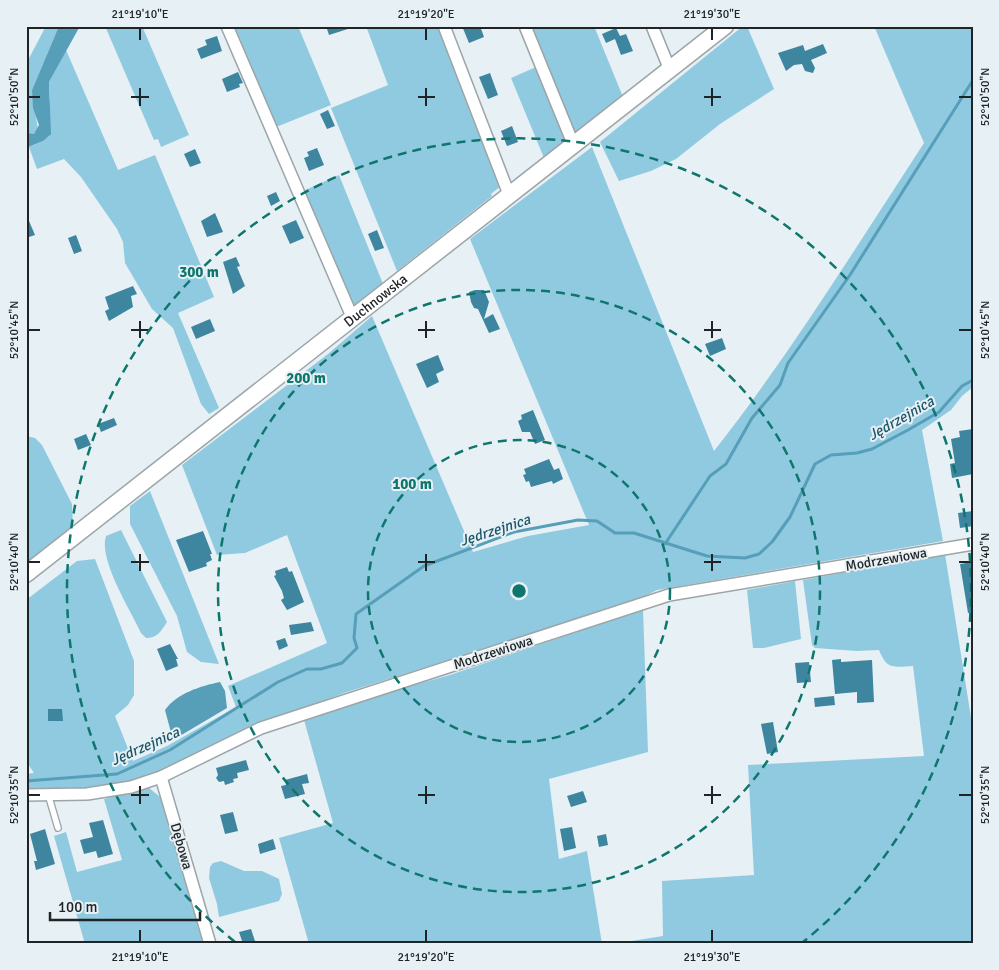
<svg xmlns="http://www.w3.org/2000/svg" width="999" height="970" font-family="Signika,sans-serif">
  <rect width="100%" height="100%" fill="#e7f0f4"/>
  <!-- green -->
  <g fill="#90cae1">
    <polygon points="46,26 59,26 32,90 38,130 34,134 27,134 26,64"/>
    <polygon points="105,26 142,26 189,135 161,147 158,139 154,140"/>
    <polygon points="234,26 298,26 331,105 276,127"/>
    <polygon points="366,26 439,26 501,186 491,194 492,196 397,271 331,108 388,85"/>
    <polygon points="528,26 594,26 623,97 573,136"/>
    <polygon points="743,26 747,26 774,89 720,124 676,159 651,171 619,181 600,142"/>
    <path d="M874,26H973V387L962,396L951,410L922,430L943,541L657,590L633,602L347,692L246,730L176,765L139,780L108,788H26V774L34,773L26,761V600L77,561L95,559L134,661V695L128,705L115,716L133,761L167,746L236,707L228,686L327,643L287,535L245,553L217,555L182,465L328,354L372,316L473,552L528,536L589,525L470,239L592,147L714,451C791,353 856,247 924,143Z"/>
    <polygon points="66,50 118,170 155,155 214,297 178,313 219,408 209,414 201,404 173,328 152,309 125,263 123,242 117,229 81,177 64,159 37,169 29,147 43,141 50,100 49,82"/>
    <polygon points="536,67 566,141 544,158 511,78"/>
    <polygon points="339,175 383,284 355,308 351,306 303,191"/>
    <polygon points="26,436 35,438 42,445 72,504 73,528 26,565"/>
    <polygon points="150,491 219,664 201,662 187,652 177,616 130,524 130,506"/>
    <path d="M121,530L167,622C161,631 158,638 146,638L141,633C131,611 98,559 106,536Z"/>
    <path d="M945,554L973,730V944H613L663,936L662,881L754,875L748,765L924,756L913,666C893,667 887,670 879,650L857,651L815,648L812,645L803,580Z"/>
    <polygon points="795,581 801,639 764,648 753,648 747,590"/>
    <polygon points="643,609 648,752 549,779 559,859 587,851 602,944 309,944 279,838 333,823 304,720 364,699 450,675"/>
    <polygon points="148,787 160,797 203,944 85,944 54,836 66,832 77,872 122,860 104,799"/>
    <polygon points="221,861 244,871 262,871 279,879 282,894 279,901 219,917 217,904 209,878 210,867 213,863"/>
  </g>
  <!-- water -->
  <g fill="#579eb9">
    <polygon points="59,26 80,26 49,82 51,134 43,141 26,148 26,133 34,134 39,125 33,108 32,90"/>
    <path d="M220,682L225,691L227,708L173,740L165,710C177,693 201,686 220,682Z"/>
  </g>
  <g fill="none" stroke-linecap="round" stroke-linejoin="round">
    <!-- stream -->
    <g stroke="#579eb9" stroke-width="3">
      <polyline points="665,544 710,476 726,464 752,418 780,385 788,363 850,275 973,80"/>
      <polyline points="26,781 117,774 170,750 278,682 307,669 321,669 342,663 357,648 354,638 356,614 424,566 514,532 578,520 597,521 615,533 634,533 707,556 745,558 759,554 772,542 790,517 815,464 831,455 857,453 872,449 908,430 939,412 962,386 973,380"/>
    </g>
  </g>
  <!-- building -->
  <g fill="#3e85a0">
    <polygon points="326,26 350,26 351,28 329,35"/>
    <polygon points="462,26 480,26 484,37 469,43"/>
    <polygon points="616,28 620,36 626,34 633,51 621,55 615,39 606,43 602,34"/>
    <polygon points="217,36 222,51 201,59 197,49 207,45 205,40"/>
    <polygon points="823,44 827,53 811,60 815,68 813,73 805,71 802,64 794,65 786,71 778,53 803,45 805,51"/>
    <polygon points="238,72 243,83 239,84 240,87 227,92 222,79"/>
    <polygon points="490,73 498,95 488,99 479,77"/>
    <polygon points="328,110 335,126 327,129 320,114"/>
    <polygon points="512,126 518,142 507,146 501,131"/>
    <polygon points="317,148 324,165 309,171 304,158 309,156 307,152"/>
    <polygon points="195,149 201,163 190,167 184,154"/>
    <polygon points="276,192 280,201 271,206 267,196"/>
    <polygon points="215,213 223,232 207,237 201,221"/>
    <polygon points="26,214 35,235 26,238"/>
    <polygon points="296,220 304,238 290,244 282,226"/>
    <polygon points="377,230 384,248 375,251 368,234"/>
    <polygon points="76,235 82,251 74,254 68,238"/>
    <polygon points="236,257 240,266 237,267 245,286 233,294 223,262"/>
    <polygon points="133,286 137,294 131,296 133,307 109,321 105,311 109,309 105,297"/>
    <polygon points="475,290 484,290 489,302 484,319 493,314 500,329 489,333 478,309 474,308 471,302 469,292"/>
    <polygon points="210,319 215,331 196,339 191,327"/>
    <polygon points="722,338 726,349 710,356 705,344"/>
    <polygon points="438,355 444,370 436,374 439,382 427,388 416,364"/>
    <polygon points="533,410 545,440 535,444 530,432 522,432 518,421 522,419 521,415"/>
    <polygon points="114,418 117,425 101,432 98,424"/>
    <polygon points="973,429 973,474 952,478 950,464 955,463 951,439 960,437 959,431"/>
    <polygon points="86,434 91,445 78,450 74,439"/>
    <polygon points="549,459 554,470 559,468 563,479 553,484 552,481 531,487 529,481 526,482 523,475 526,474 524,469"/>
    <polygon points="973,511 973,526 960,528 958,513"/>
    <polygon points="203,531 212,554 210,554 212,560 206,563 207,566 189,572 176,540"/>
    <polygon points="973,562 973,613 968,613 960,564"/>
    <polygon points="287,567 289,572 292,571 304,602 287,610 281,600 284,598 282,591 274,576 276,575 275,571"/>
    <polygon points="311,622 314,631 291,635 289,625"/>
    <polygon points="285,638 288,646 279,650 276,641"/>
    <polygon points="170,644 178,659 176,659 178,666 166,671 157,649"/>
    <polygon points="841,659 841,662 872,660 874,702 857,703 857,692 835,694 832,660"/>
    <polygon points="809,662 811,682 797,683 795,663"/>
    <polygon points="834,696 835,705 815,707 814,698"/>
    <polygon points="48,709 62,709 63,721 48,721"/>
    <polygon points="773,722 778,752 767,754 761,724"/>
    <polygon points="246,760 249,770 237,773 238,778 233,779 234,782 225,785 224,781 219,782 216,778 218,775 216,768"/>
    <polygon points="307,774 309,783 302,784 305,794 285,799 281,786 286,785 285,780"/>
    <polygon points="583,791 587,802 571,807 567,796"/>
    <polygon points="233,812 238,831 225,834 220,815"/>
    <polygon points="103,820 113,854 98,858 96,851 84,854 80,840 93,837 89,823"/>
    <polygon points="572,827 576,848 564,851 560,829"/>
    <polygon points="45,829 55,864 36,870 34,861 37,861 30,834"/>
    <polygon points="606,834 608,845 599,847 597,836"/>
    <polygon points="273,839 276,849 260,854 258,844"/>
    <polygon points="251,929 256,944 243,944 239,932"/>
  </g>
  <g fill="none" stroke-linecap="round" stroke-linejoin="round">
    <defs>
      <polyline id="lane" points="48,794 58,828"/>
      <g id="street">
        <polyline points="227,26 353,319"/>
        <polyline points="444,26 510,197"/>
        <polyline points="525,26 574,146"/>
        <polyline points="652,26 670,70"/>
        <polyline points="161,777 210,944"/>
        <polyline points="26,795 87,794 131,787 161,777 261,728 669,595 973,544"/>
      </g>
      <g id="secondary">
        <path id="s1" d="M26,574L725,26"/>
      </g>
    </defs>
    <!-- lane casing -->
    <use href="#lane" stroke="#9ca5a8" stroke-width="8"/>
    <!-- street casing -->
    <use href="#street" stroke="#9ca5a8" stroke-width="14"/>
    <!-- secondary casing -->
    <use href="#secondary" stroke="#9ca5a8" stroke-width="19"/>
    <!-- lane -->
    <use href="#lane" stroke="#fff" stroke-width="5.5"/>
    <!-- street -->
    <use href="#street" stroke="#fff" stroke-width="11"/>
    <!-- secondary -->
    <use href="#secondary" stroke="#fff" stroke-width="16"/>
  </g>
  <!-- ticks -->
  <path fill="none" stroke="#212426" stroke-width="2" d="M140,28V40M426,28V40M712,28V40M140,88V106M426,88V106M712,88V106M28,97H40M131,97H149M418,97H435M704,97H721M959,97H972M140,321V338M426,321V338M712,321V338M28,330H40M131,330H149M418,330H435M704,330H721M959,330H972M140,554V571M426,554V571M712,554V571M28,562H40M131,562H149M418,562H435M704,562H721M959,562H972M140,786V804M426,786V804M712,786V804M28,795H40M131,795H149M418,795H435M704,795H721M959,795H972M140,930V942M426,930V942M712,930V942"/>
  <!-- distance rings -->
  <g fill="none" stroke="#0f766e" stroke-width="2.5" stroke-dasharray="9 6">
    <circle cx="519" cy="591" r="151"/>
    <circle cx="519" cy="591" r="301"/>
    <path d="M235 942A452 452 0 1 1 803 942"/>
  </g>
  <g text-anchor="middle" stroke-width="4" stroke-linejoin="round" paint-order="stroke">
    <!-- street labels -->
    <g font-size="14" fill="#212426" stroke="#e7f0f4">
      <text dy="5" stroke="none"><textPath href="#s1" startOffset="444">Duchnowska</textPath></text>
      <text transform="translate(886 559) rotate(-10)" y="5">Modrzewiowa</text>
      <text transform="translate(493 652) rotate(-18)" y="5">Modrzewiowa</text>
      <text transform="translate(182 846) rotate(74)" y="5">Dębowa</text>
    </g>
    <!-- water labels -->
    <g font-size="15" font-style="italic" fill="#1c566a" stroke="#e7f0f4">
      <text transform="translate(901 418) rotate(-30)" y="5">Jędrzejnica</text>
      <text transform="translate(495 530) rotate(-18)" y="5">Jędrzejnica</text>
      <text transform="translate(145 746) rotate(-24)" y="5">Jędrzejnica</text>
    </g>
  </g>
  <circle cx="519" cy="591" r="8" fill="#0f766e" stroke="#e7f0f4" stroke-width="2.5"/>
  <g font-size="15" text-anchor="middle" font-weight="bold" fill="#0f766e" stroke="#e7f0f4" stroke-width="4" stroke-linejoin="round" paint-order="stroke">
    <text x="199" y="277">300 m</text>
    <text x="306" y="383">200 m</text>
    <text x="412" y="489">100 m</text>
  </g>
  <!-- border -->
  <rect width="999" height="970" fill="none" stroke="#e7f0f4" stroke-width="55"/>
  <!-- scale -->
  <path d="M50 912v8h150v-8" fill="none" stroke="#212426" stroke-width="2.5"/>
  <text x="58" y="912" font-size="15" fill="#212426" stroke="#e7f0f4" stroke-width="4" paint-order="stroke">100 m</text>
  <rect x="28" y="28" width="944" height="914" fill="none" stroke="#212426" stroke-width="2"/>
  <g font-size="12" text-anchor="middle" fill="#212426">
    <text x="140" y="18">21°19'10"E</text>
    <text x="426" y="18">21°19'20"E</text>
    <text x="712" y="18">21°19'30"E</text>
    <text transform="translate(14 97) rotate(-90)" y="4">52°10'50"N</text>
    <text transform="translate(985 97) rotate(-90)" y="4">52°10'50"N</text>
    <text transform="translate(14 330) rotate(-90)" y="4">52°10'45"N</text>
    <text transform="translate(985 330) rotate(-90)" y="4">52°10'45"N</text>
    <text transform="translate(14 562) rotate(-90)" y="4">52°10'40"N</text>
    <text transform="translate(985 562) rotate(-90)" y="4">52°10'40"N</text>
    <text transform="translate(14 795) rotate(-90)" y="4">52°10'35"N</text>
    <text transform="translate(985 795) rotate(-90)" y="4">52°10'35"N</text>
    <text x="140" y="961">21°19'10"E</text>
    <text x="426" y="961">21°19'20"E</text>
    <text x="712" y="961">21°19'30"E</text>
  </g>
</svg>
